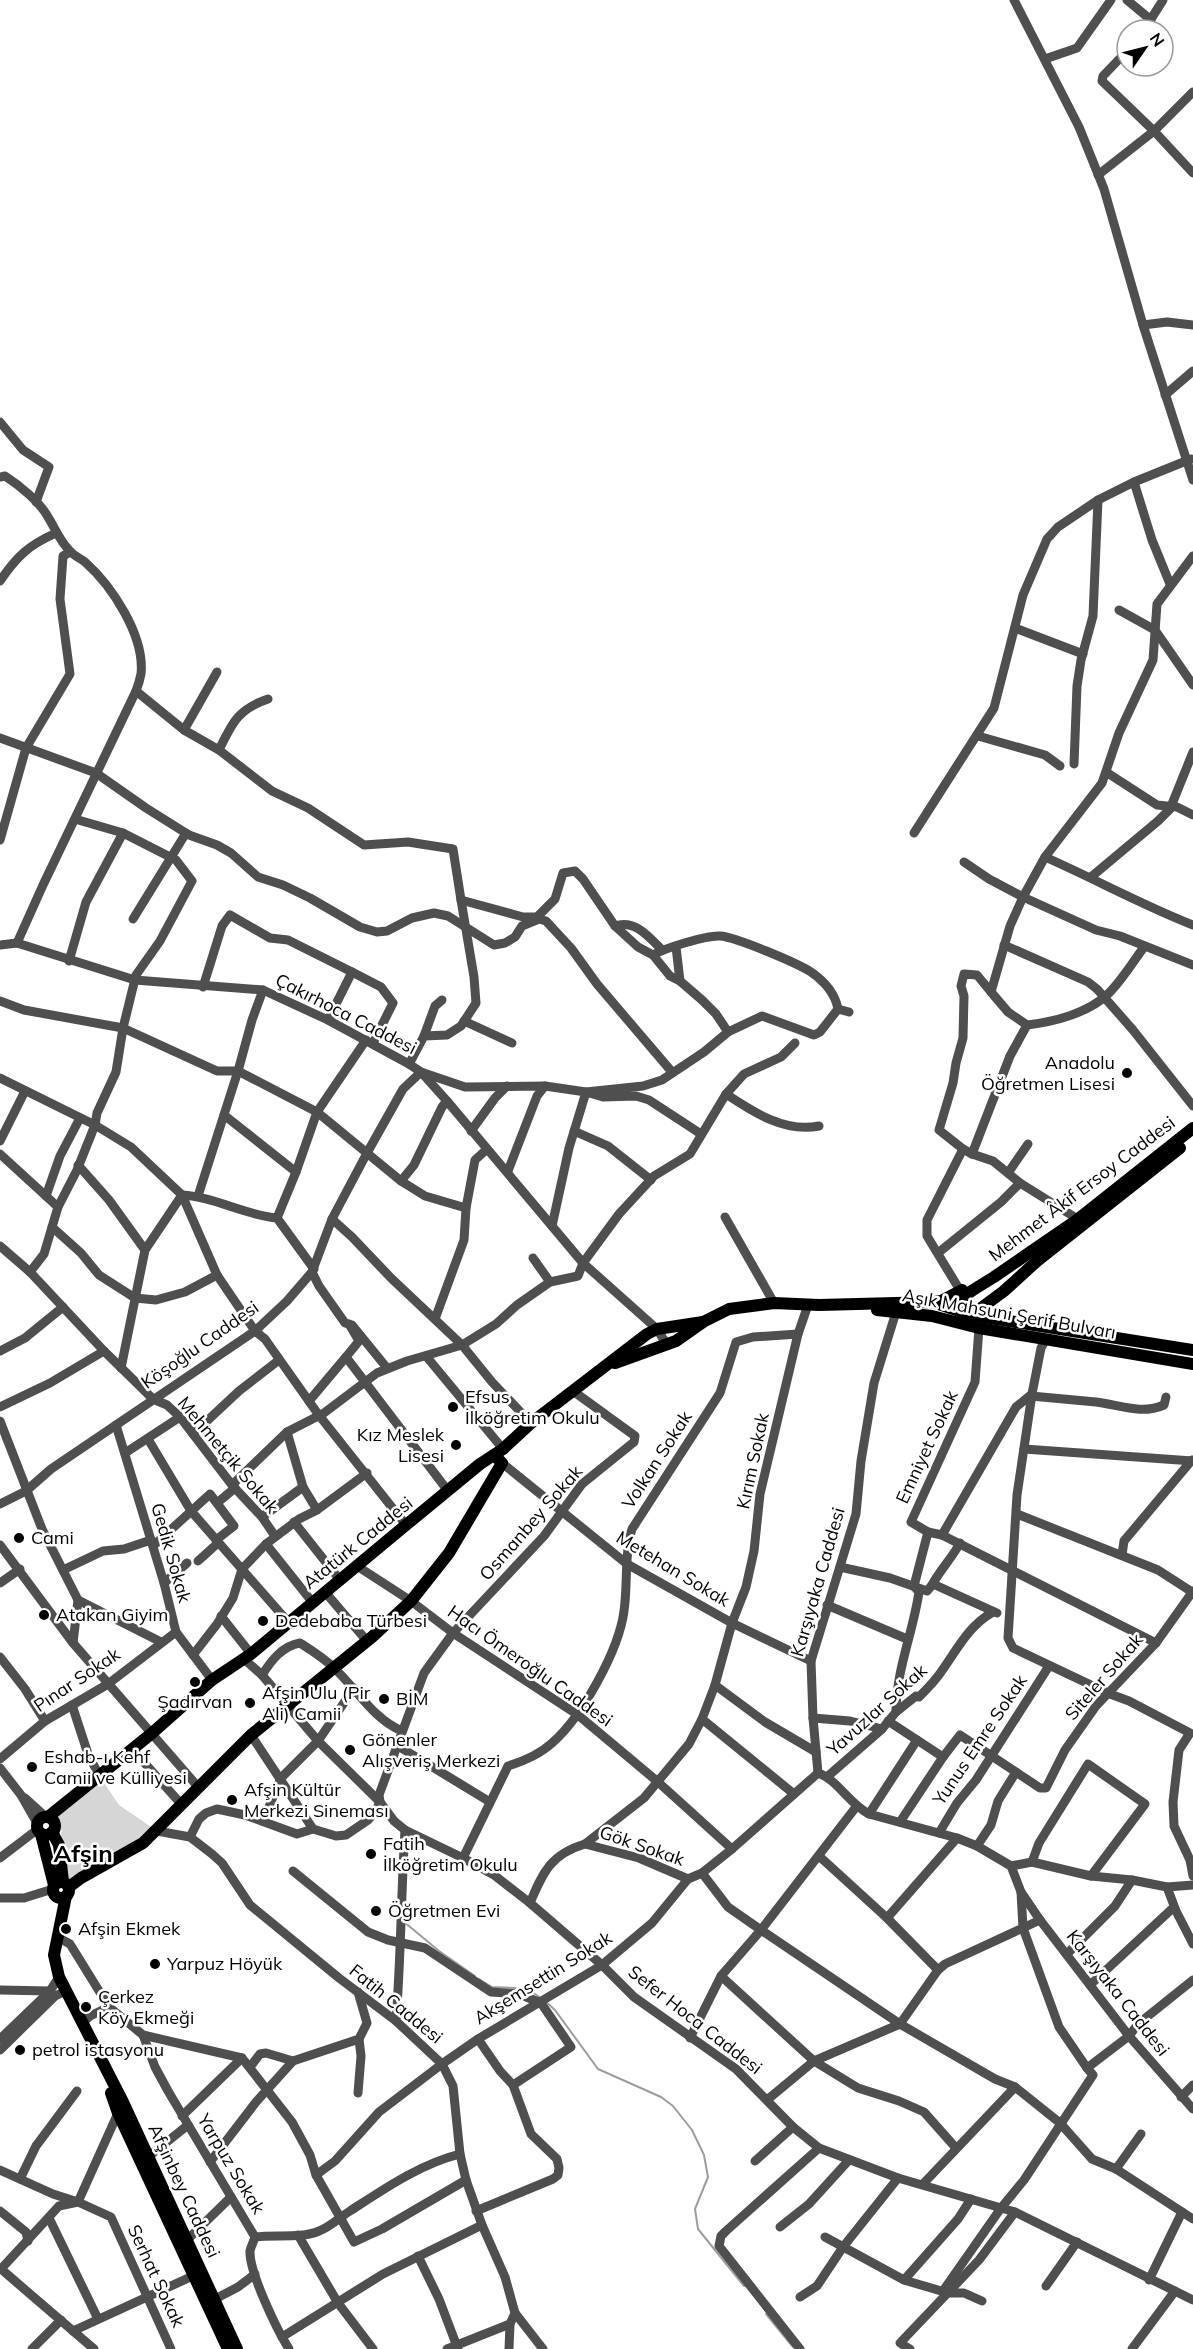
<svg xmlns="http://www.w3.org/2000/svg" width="1193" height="2349" font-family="Mulish,sans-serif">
  <rect width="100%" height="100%" fill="#fff"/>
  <!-- park -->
  <path fill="#d6d6d6" d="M100,1777L119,1805L157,1831L69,1887C66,1875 60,1860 60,1847C59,1834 66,1833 56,1819Z"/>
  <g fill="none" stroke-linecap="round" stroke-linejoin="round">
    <!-- stream -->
    <g stroke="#9d9d9d" stroke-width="2">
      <polyline points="403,1921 439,1951 475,1976"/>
      <polyline points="479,1979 492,1987 514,1988 532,1992 541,1998"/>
      <polyline points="546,2002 555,2010 598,2069 661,2097 673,2106 692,2130 704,2155 708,2177 695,2209 698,2229 744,2286"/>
      <polyline points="766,2314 793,2347"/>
    </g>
    <!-- minor -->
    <g stroke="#4f4f4f" stroke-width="9">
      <polyline points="1014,0 1079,127 1104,189 1143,325 1193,480"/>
      <polyline points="1127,0 1151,20"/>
      <polyline points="1144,30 1163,0"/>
      <polyline points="1127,51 1103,76 1102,81 1154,131 1193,173"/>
      <polyline points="1045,59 1077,48 1111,0"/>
      <polyline points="1098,175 1154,131 1193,92"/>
      <polyline points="1143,325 1167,322 1193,325"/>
      <polyline points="1165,395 1193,371"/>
      <polyline points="0,422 23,450 49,467 36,502"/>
      <path d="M0,477L5,476C19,485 40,502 48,517C55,528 60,542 70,551C74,556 80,558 85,562C112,586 145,636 141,674C140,679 138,686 136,691L43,885L17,943"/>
      <polyline points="1134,482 1152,540 1170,584"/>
      <path d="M0,581C17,556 29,545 56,533"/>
      <polyline points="1119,610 1155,630 1193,685"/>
      <polyline points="1015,628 1083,654"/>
      <polyline points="136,691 184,730 219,750 272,791 308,808 364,845 408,842 453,849 461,900"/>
      <polyline points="184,730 217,672"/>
      <polyline points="978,736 1045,755 1060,766"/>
      <polyline points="0,738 96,773 146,808 189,835 217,845 231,853 258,877 283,885 310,898 360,927 377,932 387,931 412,918 434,913 448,916 494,945 505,943 515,937 522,926 539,919 546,921 571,948 597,984 672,1072"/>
      <path d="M219,750C232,723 238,709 268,699"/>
      <polyline points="1074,764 1077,686 1081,660 1093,616 1098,500 1134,482 1191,459"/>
      <polyline points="1106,772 1157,805 1177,807 1193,815"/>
      <polyline points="914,833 994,708 1023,595 1047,539 1058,527 1098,500"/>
      <polyline points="0,840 26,748 70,674 60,599 63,556 70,552"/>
      <path d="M1045,857C1095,879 1142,905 1193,925"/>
      <polyline points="964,862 989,879 1023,897 1096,930 1120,936 1193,965"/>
      <polyline points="1091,877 1158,821 1170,809 1193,752"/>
      <polyline points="133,919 186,833"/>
      <path d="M615,926C635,919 649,937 662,950"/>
      <polyline points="0,945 17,943 135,980 263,990 328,1020 409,1064 421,1072 447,1101 583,1263 657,1329 667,1345"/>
      <polyline points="1004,945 1088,982 1097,989 1133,1030 1193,1106"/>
      <polyline points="676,947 680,981"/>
      <path d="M1144,947C1133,962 1122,980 1109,993C1089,1013 1054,1022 1027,1025L1008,1012L991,992L1010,926L1023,897L1045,857L1102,783L1119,733L1153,660L1157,604L1193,556"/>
      <path d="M653,955C665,948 707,935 720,936C736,937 797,963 811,972C824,981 835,993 838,1009"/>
      <polyline points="69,961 86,902 123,833"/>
      <polyline points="352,972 381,987 393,1003 373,1043"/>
      <polyline points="203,987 222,926 230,915 270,938 288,940 352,972 328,1020"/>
      <polyline points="0,1001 24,1010 123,1028 217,1071 238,1071 317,1112 401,1181 425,1196 466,1208"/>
      <polyline points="464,1021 512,1043"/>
      <polyline points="424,1036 435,1006 442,1000"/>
      <polyline points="409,1064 424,1036 447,1035 461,1026 476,1003 474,977 461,900 523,917 537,917 555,899 563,873 575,871 583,879 615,926 638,947 653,955 670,976 680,981 702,1000 716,1014 728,1032"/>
      <polyline points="0,1078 95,1125 131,1147 182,1195 217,1275 255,1331 265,1339 318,1414 406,1525"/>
      <polyline points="726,1094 744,1074 781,1057 795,1043"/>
      <polyline points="224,1115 296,1172"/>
      <polyline points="471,1131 495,1098 507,1086"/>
      <polyline points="574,1131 608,1146 651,1180"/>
      <polyline points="0,1141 25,1091"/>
      <polyline points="963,1149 939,1130 953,1083 956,1063 963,1038 964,996 961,986 964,974 977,975 991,992"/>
      <polyline points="0,1154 58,1207"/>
      <polyline points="972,1154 993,1161 1020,1183 1081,1221"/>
      <polyline points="78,1165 109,1200 145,1250"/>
      <polyline points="508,1171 537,1096 545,1086"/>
      <polyline points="1008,1173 1028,1144"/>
      <polyline points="401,1181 414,1165 442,1107 447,1101"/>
      <polyline points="46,1196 60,1156 80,1118"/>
      <polyline points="198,1196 238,1071 252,1020 263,990"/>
      <polyline points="725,1217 774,1303"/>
      <polyline points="277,1218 296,1172 317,1112 366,1040"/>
      <polyline points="332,1219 352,1237 391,1278 462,1345 492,1382 531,1423"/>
      <polyline points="552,1226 569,1148 586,1092 603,1097 636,1096 649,1100 701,1134"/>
      <polyline points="52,1227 81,1253 99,1275 135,1298 156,1300 185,1292 217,1275"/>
      <polyline points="0,1246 30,1272 104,1351 153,1399 167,1405 180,1417 232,1485 262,1517 275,1536"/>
      <polyline points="938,1253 1001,1202 1020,1183"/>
      <polyline points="533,1258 550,1282"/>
      <polyline points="30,1272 44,1254 58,1207 77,1170 95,1125 97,1113 116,1072 123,1028 136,975 160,941 192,881 176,860 123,833 75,819"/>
      <polyline points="312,1272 319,1286 345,1323 352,1325 387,1368"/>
      <polyline points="965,1293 958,1287 927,1236 927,1220 963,1149 972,1154 1010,1056 1027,1025"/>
      <path d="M896,1312L874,1383L861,1461L856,1514L811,1661L813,1718L818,1773C838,1780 848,1803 869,1814L957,1838L977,1846L1011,1866L1021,1892L1040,1920L1129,2036L1193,2109"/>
      <polyline points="435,1319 464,1240 466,1208 475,1160 486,1150"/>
      <polyline points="349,1324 359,1341 346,1357 448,1491"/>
      <polyline points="979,1328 975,1382 911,1522 928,1532 942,1535 1016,1407 1032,1394"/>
      <polyline points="1046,1339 1041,1348 1032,1394 1017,1495 1008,1638 1013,1648 1110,1694 1129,1701 1190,1733 1179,1750 1173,1802 1174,1826 1190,1860 1193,1876"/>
      <polyline points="0,1351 25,1338 63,1307"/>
      <polyline points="426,1356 503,1449"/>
      <path d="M121,1368L145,1250L182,1195C215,1197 244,1215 277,1218L314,1269"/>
      <path d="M1031,1396C1053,1398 1075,1400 1096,1402C1120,1405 1141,1415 1164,1405L1166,1397"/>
      <polyline points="309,1401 346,1357"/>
      <polyline points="0,1407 50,1383 104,1351"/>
      <polyline points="0,1421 42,1529 78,1600 73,1643"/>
      <polyline points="116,1425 164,1583 176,1632 212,1680"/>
      <polyline points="287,1432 303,1487 317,1510"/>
      <polyline points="193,1434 239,1391 279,1360"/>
      <polyline points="148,1439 191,1511 289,1623"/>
      <polyline points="1024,1449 1193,1461"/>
      <polyline points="125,1453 180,1417"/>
      <polyline points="502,1463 627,1564 732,1623 811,1661"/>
      <path d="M232,1485L287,1432L324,1413L377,1373L407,1361L462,1345L496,1324L517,1305L550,1282L578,1276L583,1263L619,1214L654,1176L690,1154L726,1094C753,1112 785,1133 819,1126"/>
      <polyline points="217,1503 235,1488"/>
      <polyline points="0,1504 26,1491 51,1469 255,1331 287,1301 312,1272 332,1219 367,1153 403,1089 421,1072 465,1087 545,1086 586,1092 643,1086 662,1080 704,1052 728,1032 762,1016 814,1035 820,1032 838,1009 849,1012"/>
      <polyline points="1017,1514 1158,1570 1192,1592"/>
      <polyline points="262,1517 303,1487"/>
      <polyline points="294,1522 340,1580"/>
      <polyline points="942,1535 1156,1643"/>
      <polyline points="266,1544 313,1603"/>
      <polyline points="0,1545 73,1643 199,1788"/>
      <polyline points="153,1546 210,1494 234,1526 216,1540"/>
      <polyline points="1122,1555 1124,1541 1192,1460"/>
      <polyline points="198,1561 218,1543"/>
      <polyline points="357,1566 411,1601 453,1633 578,1715 658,1782 732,1849"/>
      <polyline points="840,1567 890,1578 927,1591 933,1584 997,1613"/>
      <polyline points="63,1570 103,1551 124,1549 151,1540"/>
      <polyline points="0,1583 20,1569"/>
      <polyline points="164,1583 187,1563"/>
      <path d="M932,1585C940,1570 952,1558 960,1543"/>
      <polyline points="325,1592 367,1641"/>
      <polyline points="78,1600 161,1642"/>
      <polyline points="827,1605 907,1639"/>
      <polyline points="221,1616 251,1654"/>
      <polyline points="193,1655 217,1624 233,1598 242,1569 266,1544 299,1519 317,1510 367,1473"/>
      <polyline points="0,1657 25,1689 45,1721"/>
      <polyline points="244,1659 262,1675 318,1741 380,1802 394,1821 405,1830 463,1858 494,1875 530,1903 602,1965 634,1997 736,2069 793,2127 819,2148 898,2178 1015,2212 1193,2300"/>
      <path d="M262,1675C271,1661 282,1646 300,1643C311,1650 324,1658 334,1668C356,1688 373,1719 402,1731"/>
      <polyline points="715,1685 765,1722 816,1752"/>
      <polyline points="72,1705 88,1754 100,1777"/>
      <path d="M896,1712C896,1670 913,1633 919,1592L914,1586L928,1532"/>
      <polyline points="813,1718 850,1721 882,1729"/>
      <polyline points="702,1719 794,1794"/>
      <polyline points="888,1721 943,1757 960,1735 1040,1788 1046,1788 1065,1750 1096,1706 1156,1643 1193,1591"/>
      <polyline points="251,1735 313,1829"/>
      <polyline points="398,1746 490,1802"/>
      <polyline points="132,1749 182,1805"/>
      <polyline points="0,1759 45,1721 108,1684 176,1632"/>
      <polyline points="0,1768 21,1795 37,1823"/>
      <path d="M827,1777L882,1729L896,1712L916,1696L919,1697C927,1689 935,1681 941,1672C957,1650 968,1626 993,1612"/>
      <polyline points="25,1798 46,1817"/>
      <polyline points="869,1814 917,1740"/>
      <polyline points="263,1821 281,1778 318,1741 354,1688"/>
      <polyline points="900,1822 943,1757"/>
      <polyline points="157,1831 190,1837 212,1854 222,1863 250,1905 339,1978 396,2021 442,2064 453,2086 460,2154 466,2180 482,2225 505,2277 515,2313 510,2324 509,2349"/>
      <polyline points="939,1833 957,1803 976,1780 1049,1666"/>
      <polyline points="190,1837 199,1819 206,1813 217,1809 245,1815 297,1834 313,1829 336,1836 346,1835 368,1820 375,1812 380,1802 379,1795 424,1673 453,1633 544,1536 582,1484 634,1442 635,1436 573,1391"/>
      <polyline points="585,1844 639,1858 688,1879"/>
      <polyline points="977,1846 991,1825 998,1801 1016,1772"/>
      <polyline points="819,1856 887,1918 938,1970"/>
      <polyline points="0,1858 38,1829"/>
      <path d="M463,1858L508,1766C524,1761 539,1755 552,1743C582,1717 619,1650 624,1611C628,1584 624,1556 632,1529L720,1393L736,1342L753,1337L798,1334"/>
      <polyline points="1032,1862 1039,1843 1088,1764 1145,1804 1091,1876"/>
      <polyline points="1011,1866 1032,1862 1091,1876 1132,1880 1167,1887 1193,1885"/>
      <polyline points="293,1871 368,1932 388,1940 425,1948 491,1992 519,1994 541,2003 571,2047 513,2085"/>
      <polyline points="702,1873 728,1907 761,1930 900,2024 995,2079 1015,2087 1060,2123 1092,2159 1116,2169 1193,2219"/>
      <polyline points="1167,1887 1176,1911 1193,1944"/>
      <polyline points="1021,1892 1023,1928 1059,2027 1087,2068 1129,2036 1138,2024 1193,1980"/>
      <polyline points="0,1898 24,1898 53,1889"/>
      <path d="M530,1903C543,1872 551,1854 585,1844L644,1798L689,1744L702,1719L715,1685L732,1623L746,1587L754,1551L760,1494L798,1334L808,1305"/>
      <polyline points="887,1918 957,1838"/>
      <polyline points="59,1938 70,1944 109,2007"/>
      <polyline points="1067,1954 1115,1906 1132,1880"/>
      <polyline points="721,1976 814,2061 858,2088 899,2101 924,2112 956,2148"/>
      <polyline points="1090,1985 1174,1907"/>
      <polyline points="0,1990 50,1991"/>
      <path d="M396,2021C401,1958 401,1894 405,1830"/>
      <polyline points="82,2023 90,2016 109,2007 143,2035 242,2058 292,2122 310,2155 316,2175 354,2242 382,2229 466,2180"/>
      <path d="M143,2035L155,2067L168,2091L255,2237C276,2234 300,2239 319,2231C330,2227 340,2217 350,2211C384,2189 420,2164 460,2154"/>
      <polyline points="690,2038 721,1976 761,1930 856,1807"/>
      <polyline points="0,2039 50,1991 59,1977"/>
      <polyline points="0,2050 55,1996 66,1991"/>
      <polyline points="250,2067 260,2054 266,2053 293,2061"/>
      <polyline points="358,2093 361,2056 359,2039"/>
      <polyline points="1181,2097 1193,2085"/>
      <polyline points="767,2100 814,2061 900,2024 938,1970 945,1964 1040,1920"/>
      <polyline points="182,2116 242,2058"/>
      <polyline points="148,2157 188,2125"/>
      <polyline points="755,2161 793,2127"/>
      <polyline points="210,2162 256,2102 293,2061 359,2039 367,2023 358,1992"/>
      <polyline points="1116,2169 1141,2134"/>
      <polyline points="0,2170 53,2194 78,2202 118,2113 122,2111"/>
      <polyline points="316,2175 335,2161 379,2112 442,2064 478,2039 602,1965 652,1923 688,1879 702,1873 732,1849 818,1773"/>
      <polyline points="20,2179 36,2146 77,2091"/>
      <polyline points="923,2184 1015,2087"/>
      <polyline points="0,2211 26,2232 28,2241"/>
      <polyline points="476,2211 553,2179 558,2175 559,2168 557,2159 531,2134 513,2085 500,2071 478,2039"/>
      <polyline points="49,2218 98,2319"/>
      <polyline points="780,2227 809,2204 849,2160"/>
      <polyline points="298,2235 338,2303 373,2349"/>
      <path d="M255,2237C254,2241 251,2246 250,2251C249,2272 277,2330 289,2349"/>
      <polyline points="825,2237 904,2280 948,2293 964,2293 982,2301"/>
      <polyline points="187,2240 231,2197"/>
      <polyline points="418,2256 439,2299 458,2349"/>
      <polyline points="904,2280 958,2219 971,2199"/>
      <polyline points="1149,2280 1182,2212"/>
      <polyline points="1046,2286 1077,2242"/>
      <polyline points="948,2293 945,2288 1001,2208 1024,2180 1093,2075 1087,2068"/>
      <polyline points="800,2297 817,2286 843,2247 898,2178"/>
      <polyline points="215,2299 238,2287 255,2274"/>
      <polyline points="515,2313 543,2349"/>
      <polyline points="73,2331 197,2274"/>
      <polyline points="282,2337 383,2274 482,2225"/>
      <polyline points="32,2349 61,2320"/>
      <polyline points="94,2349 1,2269 59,2206 78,2202 111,2217 171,2349"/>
      <polyline points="447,2349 510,2324"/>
      <polyline points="800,2349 719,2246 721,2236 726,2231 819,2148"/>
      <polyline points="910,2349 900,2343 979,2260 1015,2212"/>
      <polyline points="1132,2349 1175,2291"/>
    </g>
    <!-- major -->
    <g stroke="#000" stroke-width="12">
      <polyline points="933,1302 941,1301 962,1290"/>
      <polyline points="951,1308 960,1307 967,1294 973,1290 994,1277 1077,1220 1193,1128"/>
      <polyline points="877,1310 932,1316 979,1328 1193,1364"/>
      <polyline points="969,1317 1004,1291 1037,1261 1180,1148"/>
      <polyline points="615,1363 676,1341 703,1322 729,1309 774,1303 819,1305 933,1302 971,1315 1193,1350"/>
      <polyline points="48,1817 151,1734 212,1680 251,1654 406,1525 480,1464 503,1449 531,1423 647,1334 657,1329 703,1322"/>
      <circle cx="46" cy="1826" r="9"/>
      <polyline points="52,1832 59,1845 63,1882"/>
      <polyline points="41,1834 54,1885"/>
      <circle cx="61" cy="1890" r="8"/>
      <polyline points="69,1887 81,1878 143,1843 251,1735 372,1637 411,1601 449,1553 502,1463 494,1455"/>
      <polyline points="66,1896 54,1955 59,1977 123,2102 237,2349"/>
      <polyline points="111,2093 118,2113 228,2349"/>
    </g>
  </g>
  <!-- markers -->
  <g fill="#000" stroke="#fff" stroke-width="2">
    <circle cx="1127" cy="1073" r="6"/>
    <circle cx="453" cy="1407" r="6"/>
    <circle cx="456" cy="1445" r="6"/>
    <circle cx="19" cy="1538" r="6"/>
    <circle cx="44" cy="1615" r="6"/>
    <circle cx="263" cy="1621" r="6"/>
    <circle cx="195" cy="1682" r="6"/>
    <circle cx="384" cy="1699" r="6"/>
    <circle cx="250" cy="1703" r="6"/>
    <circle cx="350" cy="1750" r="6"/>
    <circle cx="32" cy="1767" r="6"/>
    <circle cx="232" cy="1800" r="6"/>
    <circle cx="371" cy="1854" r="6"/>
    <circle cx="376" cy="1911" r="6"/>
    <circle cx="66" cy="1929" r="6"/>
    <circle cx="155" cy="1964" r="6"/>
    <circle cx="86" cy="2007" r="6"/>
    <circle cx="20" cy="2050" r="6"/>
  </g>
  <g text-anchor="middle" stroke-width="5" stroke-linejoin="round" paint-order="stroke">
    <!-- street labels -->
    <g font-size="18" fill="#000" stroke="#fff">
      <text transform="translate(346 1014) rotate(27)" y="6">Çakırhoca Caddesi</text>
      <text transform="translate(1082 1189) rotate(-37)" y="6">Mehmet Âkif Ersoy Caddesi</text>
      <text transform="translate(1009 1314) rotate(10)" y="6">Aşık Mahsuni Şerif Bulvarı</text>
      <text transform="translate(200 1345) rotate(-35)" y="6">Köşoğlu Caddesi</text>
      <text transform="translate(927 1447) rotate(-65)" y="6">Emniyet Sokak</text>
      <text transform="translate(228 1455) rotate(50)" y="6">Mehmetçik Sokak</text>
      <text transform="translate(657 1460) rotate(-57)" y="6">Volkan Sokak</text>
      <text transform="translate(753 1461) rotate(-78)" y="6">Kırım Sokak</text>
      <text transform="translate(531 1523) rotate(-49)" y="6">Osmanbey Sokak</text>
      <text transform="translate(358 1543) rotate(-39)" y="6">Atatürk Caddesi</text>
      <text transform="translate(171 1553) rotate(74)" y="6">Gedik Sokak</text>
      <text transform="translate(673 1569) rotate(31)" y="6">Metehan Sokak</text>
      <text transform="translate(818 1582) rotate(-74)" y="6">Karşıyaka Caddesi</text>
      <text transform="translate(530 1666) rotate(35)" y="6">Hacı Ömeroğlu Caddesi</text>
      <text transform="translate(1104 1677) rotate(-49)" y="6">Siteler Sokak</text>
      <text transform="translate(77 1680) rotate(-34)" y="6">Pınar Sokak</text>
      <text transform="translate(877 1710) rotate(-42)" y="6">Yavuzlar Sokak</text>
      <text transform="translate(980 1740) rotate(-56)" y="6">Yunus Emre Sokak</text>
      <text transform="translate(642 1846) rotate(19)" y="6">Gök Sokak</text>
      <text transform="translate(543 1978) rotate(-32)" y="6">Akşemsettin Sokak</text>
      <text transform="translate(1118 1993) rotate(52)" y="6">Karşıyaka Caddesi</text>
      <text transform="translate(396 2004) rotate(39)" y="6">Fatih Caddesi</text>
      <text transform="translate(695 2020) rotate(38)" y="6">Sefer Hoca Caddesi</text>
      <text transform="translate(231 2164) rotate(59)" y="6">Yarpuz Sokak</text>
      <text transform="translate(184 2191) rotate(65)" y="6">Afşinbey Caddesi</text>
      <text transform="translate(156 2276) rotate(65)" y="6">Serhat Sokak</text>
    </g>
    <!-- poi labels -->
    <g font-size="18" fill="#000" stroke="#fff" text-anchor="start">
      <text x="1115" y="1069" text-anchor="end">Anadolu<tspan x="1115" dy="21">Öğretmen Lisesi</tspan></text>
      <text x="465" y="1403">Efsus<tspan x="465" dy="21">İlköğretim Okulu</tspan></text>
      <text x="444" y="1441" text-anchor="end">Kız Meslek<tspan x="444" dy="21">Lisesi</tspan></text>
      <text x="31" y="1544">Cami</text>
      <text x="56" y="1621">Atakan Giyim</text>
      <text x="275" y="1627">Dedebaba Türbesi</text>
      <text x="262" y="1699">Afşin Ulu (Pir<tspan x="262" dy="21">Ali) Camii</tspan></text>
      <text x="396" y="1705">BİM</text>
      <text x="195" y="1708" text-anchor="middle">Şadırvan</text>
      <text x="362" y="1746">Gönenler<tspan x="362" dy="21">Alışveriş Merkezi</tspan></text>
      <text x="44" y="1763">Eshab-ı Kehf<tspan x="44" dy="21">Camii ve Külliyesi</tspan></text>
      <text x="244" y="1796">Afşin Kültür<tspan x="244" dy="21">Merkezi Sineması</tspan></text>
      <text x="383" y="1850">Fatih<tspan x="383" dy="21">İlköğretim Okulu</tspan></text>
      <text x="388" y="1917">Öğretmen Evi</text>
      <text x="78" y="1935">Afşin Ekmek</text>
      <text x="167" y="1970">Yarpuz Höyük</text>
      <text x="98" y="2003">Çerkez<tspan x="98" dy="21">Köy Ekmeği</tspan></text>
      <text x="32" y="2056">petrol istasyonu</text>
    </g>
    <!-- district labels -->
    <g font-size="24" font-weight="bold" fill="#000" stroke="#fff">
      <text x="83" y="1862">Afşin</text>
    </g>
  </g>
  <!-- north arrow -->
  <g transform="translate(1145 48) rotate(55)"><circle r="28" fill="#ffffff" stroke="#999999" stroke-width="1.5"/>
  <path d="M0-4.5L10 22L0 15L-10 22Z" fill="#000000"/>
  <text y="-9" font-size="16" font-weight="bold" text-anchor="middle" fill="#000000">N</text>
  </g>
</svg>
